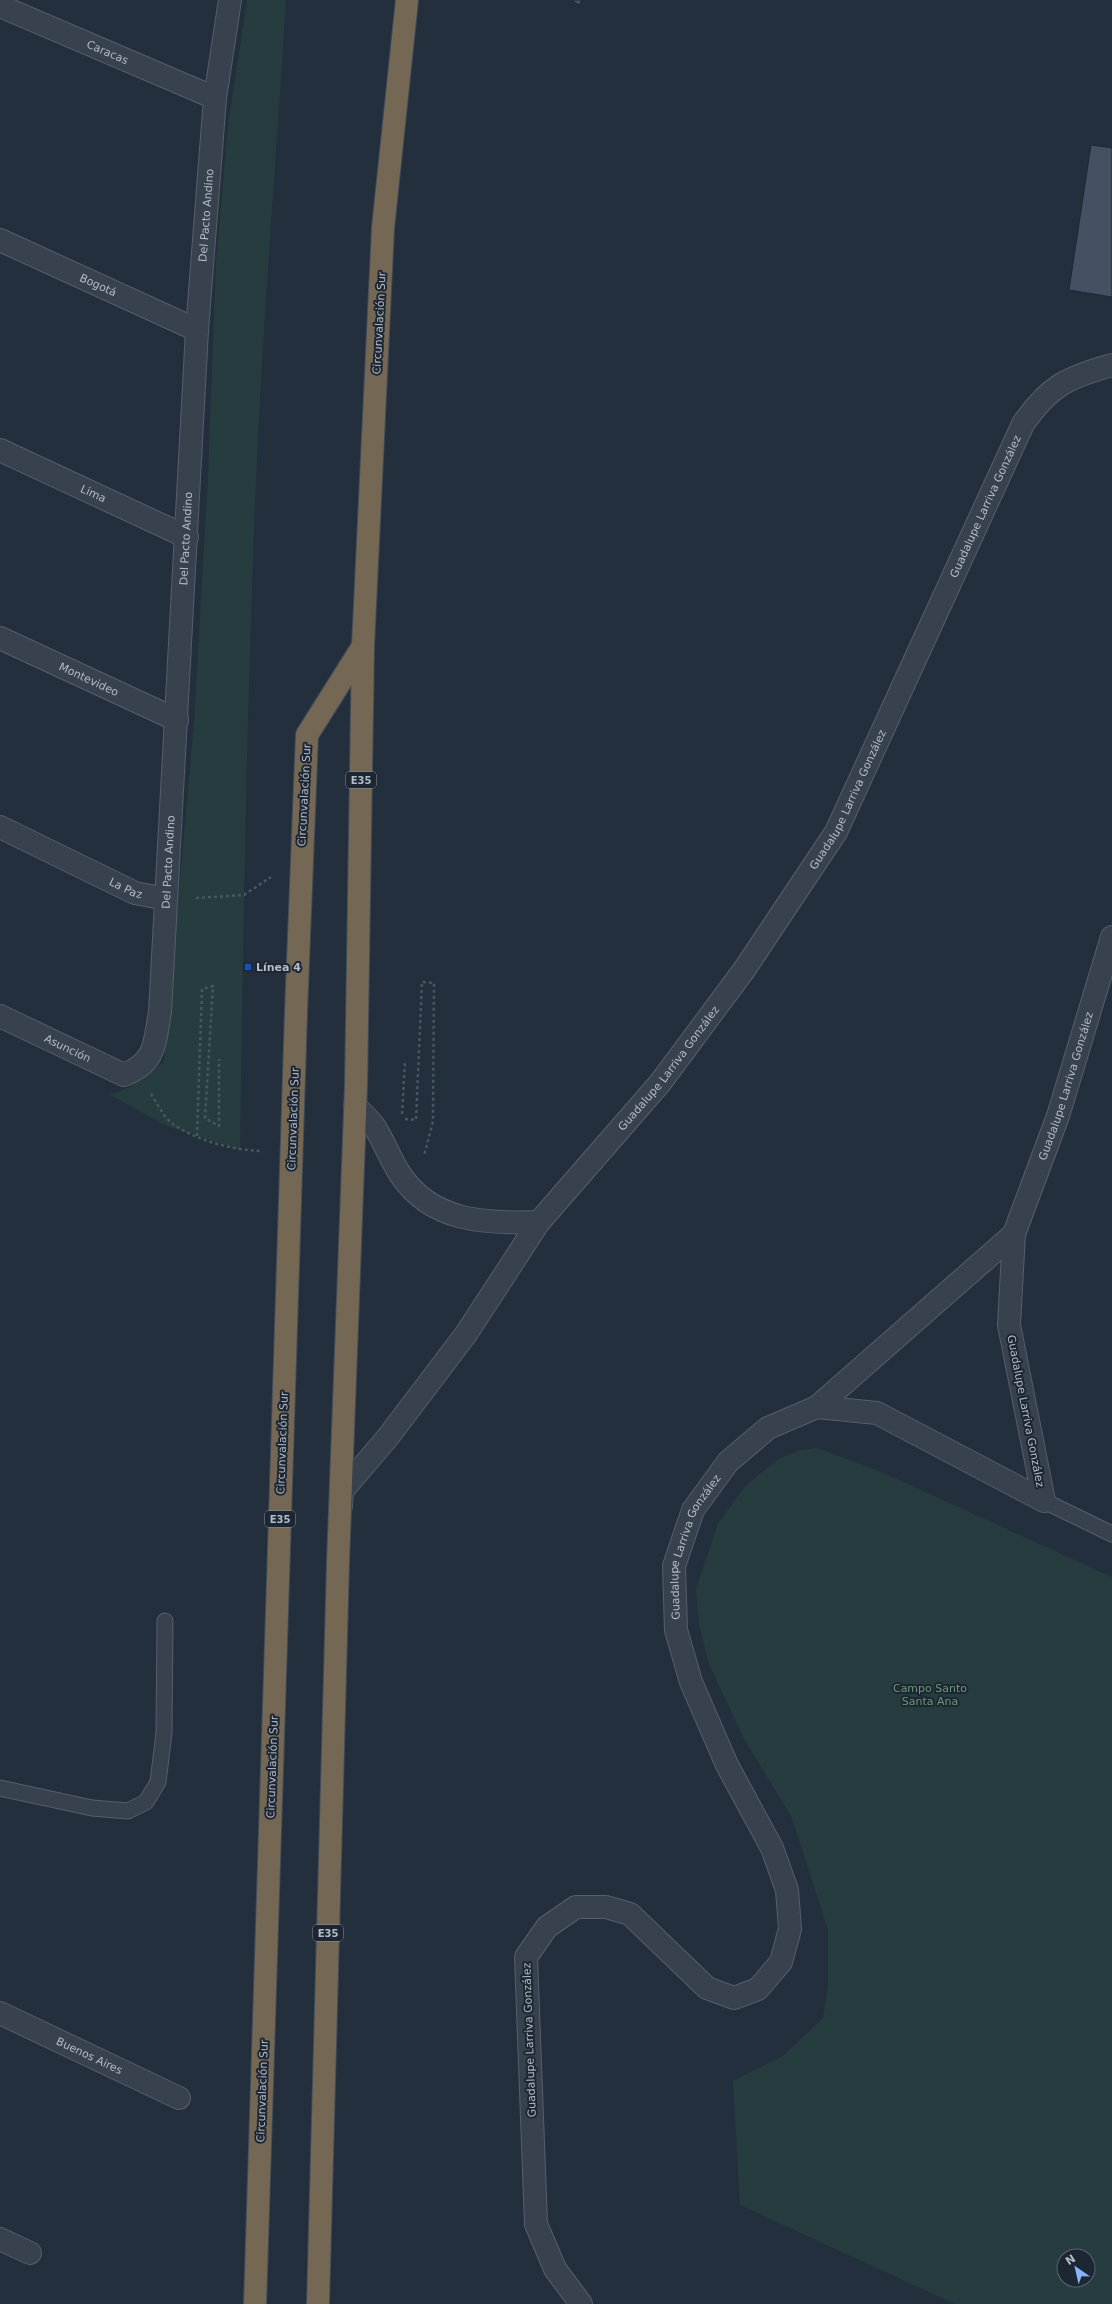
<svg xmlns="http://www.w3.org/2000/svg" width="1112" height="2304" font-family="'DejaVu Sans',sans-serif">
  <rect width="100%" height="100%" fill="#242f3e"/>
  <!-- green -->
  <g fill="#263c3f" fill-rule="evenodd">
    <path d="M247,0H286C276,160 263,319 256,479C247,703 243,926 240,1150L167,1126L110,1095L130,1087L164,1062L194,722L208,478L216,263L228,125Z"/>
    <path d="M817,1448L886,1474L1112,1577V2304H955L740,2205L733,2081L784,2055L823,2018L828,1985V1930L792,1818L743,1737L709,1664L699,1624L696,1589L718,1524L745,1486L777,1460L799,1450ZM1064,2256H1088V2280H1064Z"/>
  </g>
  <!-- building -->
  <g fill="#455162" stroke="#1f2835">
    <polygon points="571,0 582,0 579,5"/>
    <polygon points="1091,145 1112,148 1112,297 1069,290"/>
  </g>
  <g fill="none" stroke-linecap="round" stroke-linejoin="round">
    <defs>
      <g id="lane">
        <polyline points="1044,1501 1112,1534"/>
        <polyline points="0,1788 92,1808 128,1811 146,1802 158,1782 164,1733 165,1621"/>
      </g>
      <g id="street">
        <path id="s1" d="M0,6L215,98"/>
        <path id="s2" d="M0,240L197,330"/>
        <path id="s3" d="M0,450L187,537"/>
        <path id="s4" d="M0,638L177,720"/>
        <path id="s5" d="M0,827L135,893L166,899"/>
        <path id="s6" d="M0,1016L124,1075C157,1061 154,1044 160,1012L197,330L215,98L230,0"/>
        <path d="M355,1106C361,1112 369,1119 374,1126C384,1141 390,1159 400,1174C431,1222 486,1224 539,1222"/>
        <polyline points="817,1407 1014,1234"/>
        <path id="s7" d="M341,1506L342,1491L388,1437L466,1334L539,1222L660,1083L744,970L836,832L1023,424C1049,386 1068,377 1112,365"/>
        <path id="s8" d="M0,2013L179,2098"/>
        <polyline points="0,2239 30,2253"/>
        <path id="s9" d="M581,2304L555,2269L536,2224L526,1957L547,1927L576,1907H606L630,1914L707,1988L734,1998L758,1989L781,1962L790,1929L787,1890L772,1848L727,1765L691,1682L676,1630L674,1566L693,1510L728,1462L768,1428L817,1407L877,1413L1044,1501L1009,1325L1014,1234L1058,1116L1112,937"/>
      </g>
      <g id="highway">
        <polyline points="255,2304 296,1012 307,735 363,646"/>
        <polyline points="318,2304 338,1562 356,1086 363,646 383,228 407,0"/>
      </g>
    </defs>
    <!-- lane casing -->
    <use href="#lane" stroke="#565f6c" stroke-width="17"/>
    <!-- street casing -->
    <use href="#street" stroke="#565f6c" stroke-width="24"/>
    <!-- highway casing -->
    <use href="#highway" stroke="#434c59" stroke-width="24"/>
    <!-- path -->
    <g stroke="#44595c" stroke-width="2.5" stroke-dasharray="3 3" stroke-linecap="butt">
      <polyline points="196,898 244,895 271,877"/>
      <path d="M151,1094C157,1103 164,1118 173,1124C197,1141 233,1150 261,1151"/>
      <polyline points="402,1114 405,1061"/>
      <polyline points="405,1119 416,1120 422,982 434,983 433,1121 424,1156"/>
      <polyline points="197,1136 202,989 213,986 205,1118 219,1126 219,1059"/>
    </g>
    <!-- lane -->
    <use href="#lane" stroke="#38414e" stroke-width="15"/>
    <!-- street -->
    <use href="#street" stroke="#38414e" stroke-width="22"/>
    <!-- highway -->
    <use href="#highway" stroke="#746855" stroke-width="22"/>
  </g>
  <!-- markers -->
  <rect fill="#1a4fb4" stroke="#1d2633" stroke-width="1.5" x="244" y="963" width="8" height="8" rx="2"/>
  <g text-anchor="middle" stroke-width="4" stroke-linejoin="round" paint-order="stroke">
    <!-- shield labels -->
    <g fill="#1d2633" stroke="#878f9c" stroke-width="1">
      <rect x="346" y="772" width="30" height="16" rx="3"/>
      <rect x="265" y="1511" width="30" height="16" rx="3"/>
      <rect x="313" y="1925" width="30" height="16" rx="3"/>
    </g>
    <g font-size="10" font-weight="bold" fill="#b4bcc9">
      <text x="361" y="784">E35</text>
      <text x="280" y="1523">E35</text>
      <text x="328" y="1937">E35</text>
    </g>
    <!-- street labels -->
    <g font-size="11" fill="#b4bcc9" stroke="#1d2633">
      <text dy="4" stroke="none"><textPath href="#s1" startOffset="117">Caracas</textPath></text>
      <text dy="4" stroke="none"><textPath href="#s6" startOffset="1013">Del Pacto Andino</textPath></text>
      <text dy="4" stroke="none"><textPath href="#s2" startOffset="108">Bogotá</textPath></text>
      <text transform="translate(379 323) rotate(-87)" y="4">Circunvalación Sur</text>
      <text dy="4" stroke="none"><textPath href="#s3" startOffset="103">Lima</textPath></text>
      <text dy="4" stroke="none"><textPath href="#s7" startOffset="1198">Guadalupe Larriva González</textPath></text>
      <text dy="4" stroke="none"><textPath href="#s6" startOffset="689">Del Pacto Andino</textPath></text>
      <text dy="4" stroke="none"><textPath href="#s4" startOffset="98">Montevideo</textPath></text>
      <text transform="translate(304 795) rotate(-87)" y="4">Circunvalación Sur</text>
      <text dy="4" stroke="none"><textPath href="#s7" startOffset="874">Guadalupe Larriva González</textPath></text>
      <text dy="4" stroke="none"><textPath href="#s6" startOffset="365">Del Pacto Andino</textPath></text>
      <text dy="4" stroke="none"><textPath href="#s5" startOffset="140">La Paz</textPath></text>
      <text dy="4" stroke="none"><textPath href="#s6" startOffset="75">Asunción</textPath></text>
      <text dy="4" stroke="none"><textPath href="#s7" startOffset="550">Guadalupe Larriva González</textPath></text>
      <text dy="4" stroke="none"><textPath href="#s9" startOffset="2005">Guadalupe Larriva González</textPath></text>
      <text transform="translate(293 1119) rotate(-88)" y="4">Circunvalación Sur</text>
      <text transform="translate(1026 1411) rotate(79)" y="4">Guadalupe Larriva González</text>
      <text transform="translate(282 1443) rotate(-88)" y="4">Circunvalación Sur</text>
      <text dy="4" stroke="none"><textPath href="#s9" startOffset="1128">Guadalupe Larriva González</textPath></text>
      <text transform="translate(272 1767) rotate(-88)" y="4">Circunvalación Sur</text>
      <text transform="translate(529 2040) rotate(-92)" y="4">Guadalupe Larriva González</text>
      <text dy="4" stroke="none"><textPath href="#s8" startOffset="99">Buenos Aires</textPath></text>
      <text transform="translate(262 2091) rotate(-88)" y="4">Circunvalación Sur</text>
    </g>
    <!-- poi labels -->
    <g font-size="11" font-weight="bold" fill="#b4bcc9" stroke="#1d2633" text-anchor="start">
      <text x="256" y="971">Línea 4</text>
    </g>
    <!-- park labels -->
    <g font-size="11" fill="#6b9a76" stroke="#1d2633">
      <text x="930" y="1692">Campo Santo<tspan x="930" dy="13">Santa Ana</tspan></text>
    </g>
  </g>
  <!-- north arrow -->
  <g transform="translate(1076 2268) rotate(326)"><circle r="19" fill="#1d2633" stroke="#59626f"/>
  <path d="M0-3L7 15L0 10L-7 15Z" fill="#8ab4f8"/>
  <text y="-6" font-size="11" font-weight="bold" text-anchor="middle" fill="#b4bcc9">N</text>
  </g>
</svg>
